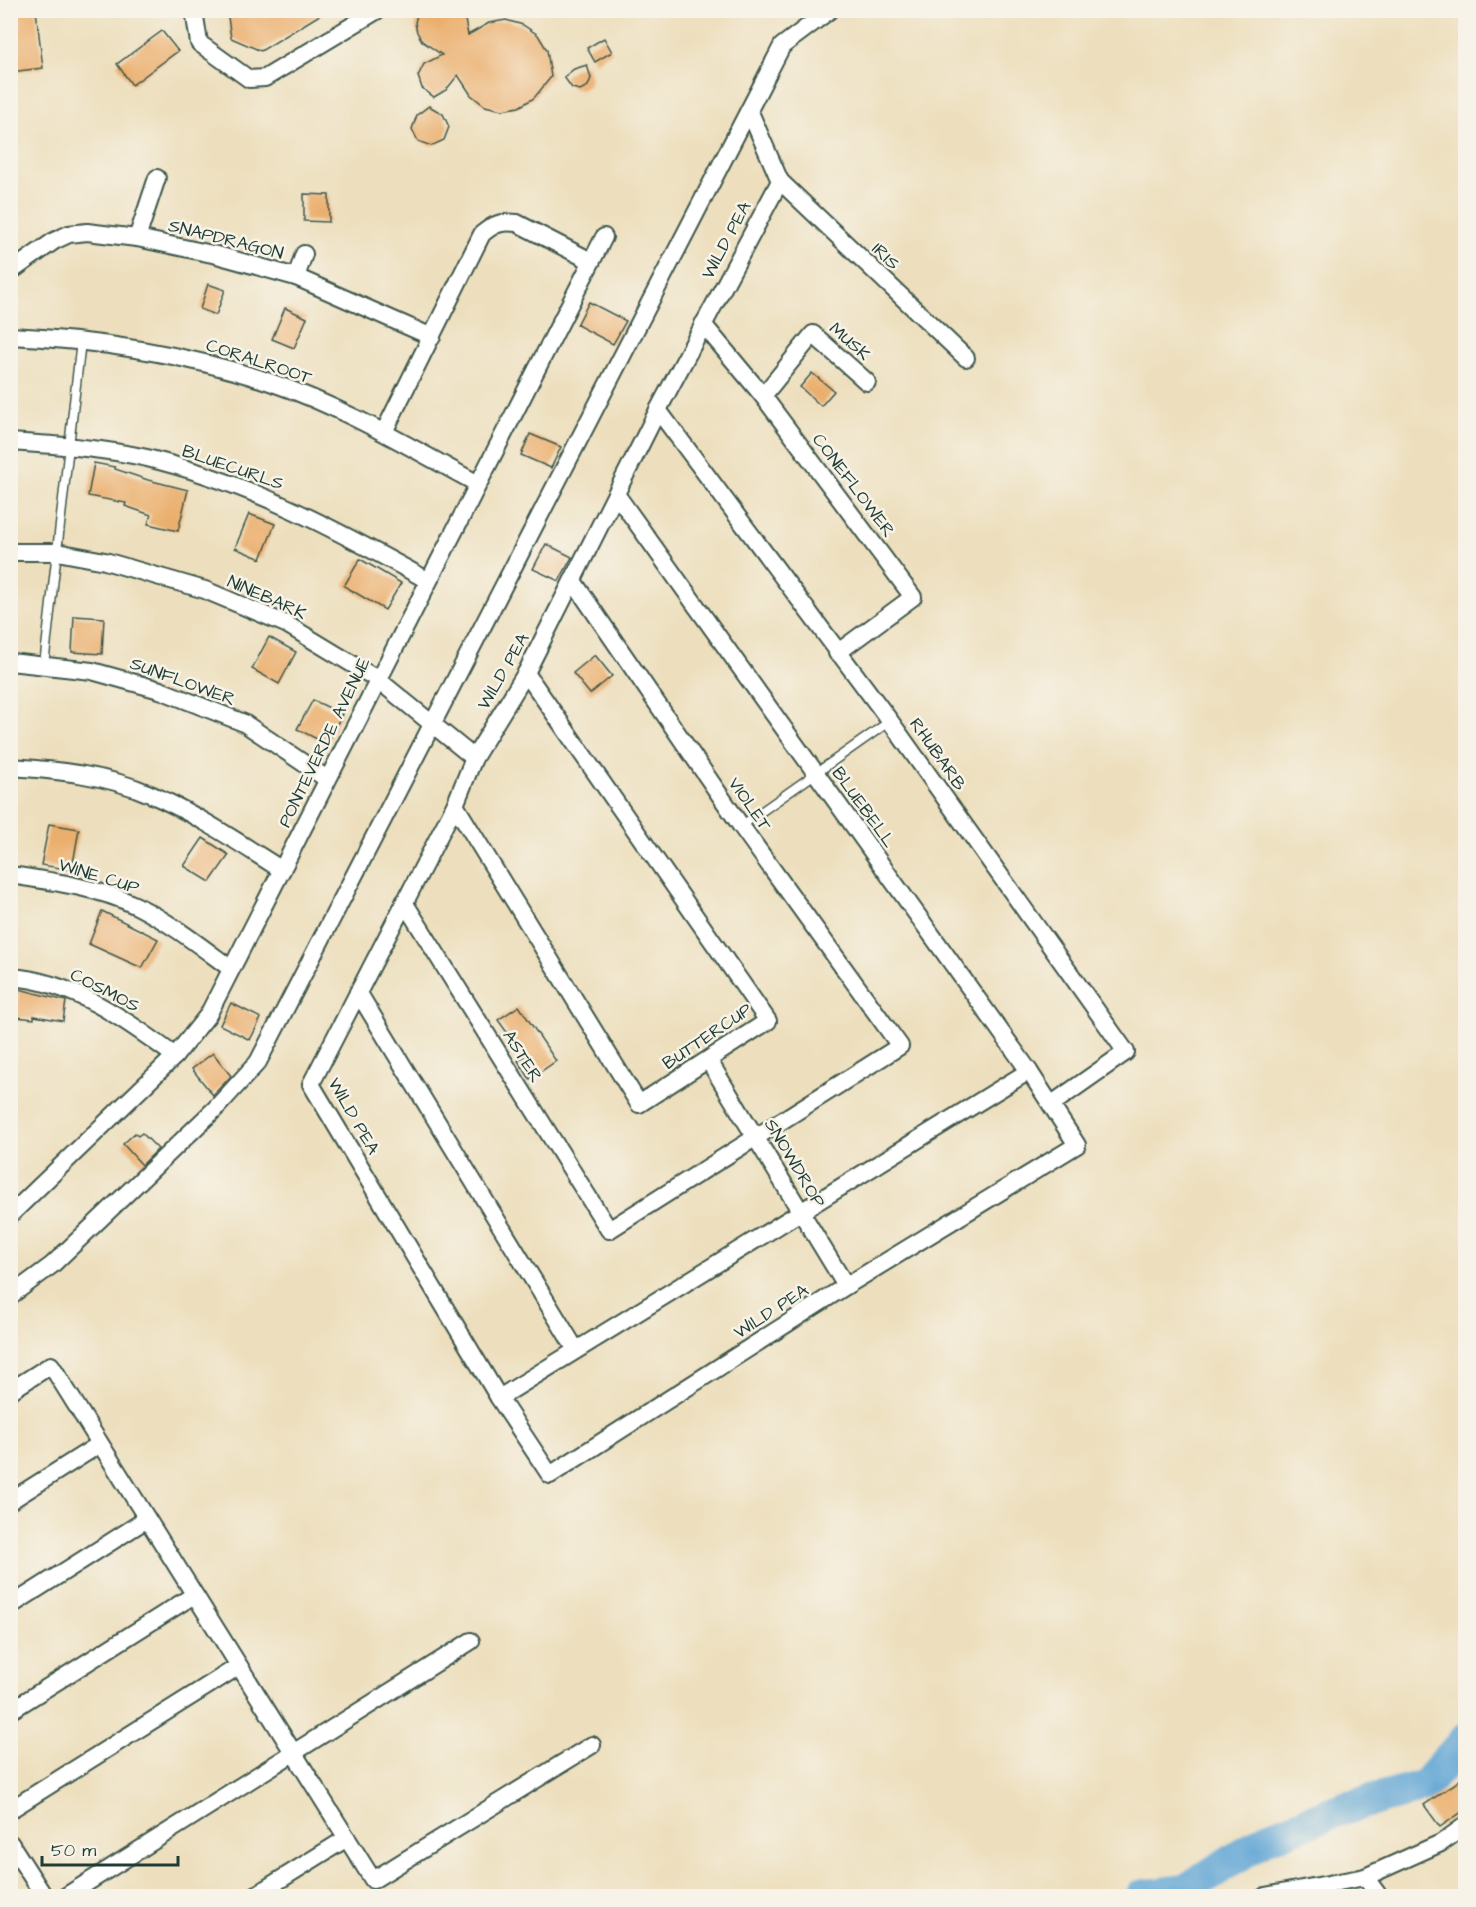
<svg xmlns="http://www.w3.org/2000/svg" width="1476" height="1907" font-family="'Architects Daughter',sans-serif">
  <rect width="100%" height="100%" fill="#f7f3e8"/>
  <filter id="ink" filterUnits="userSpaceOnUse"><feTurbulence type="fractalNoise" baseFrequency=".0167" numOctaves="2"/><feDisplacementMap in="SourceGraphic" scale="12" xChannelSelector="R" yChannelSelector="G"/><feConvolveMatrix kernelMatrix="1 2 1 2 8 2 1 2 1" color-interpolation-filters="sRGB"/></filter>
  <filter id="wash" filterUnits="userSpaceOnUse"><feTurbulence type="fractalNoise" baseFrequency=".008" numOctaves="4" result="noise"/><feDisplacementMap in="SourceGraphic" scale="24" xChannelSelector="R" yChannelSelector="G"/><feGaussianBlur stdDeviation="1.35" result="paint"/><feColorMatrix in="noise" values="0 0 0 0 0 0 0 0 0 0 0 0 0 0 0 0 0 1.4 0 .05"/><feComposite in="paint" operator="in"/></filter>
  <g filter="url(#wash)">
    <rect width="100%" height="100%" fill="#eddfbd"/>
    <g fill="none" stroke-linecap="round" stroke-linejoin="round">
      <!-- river -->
      <polyline stroke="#5fa4d4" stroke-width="33" points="1142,1896 1186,1890 1266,1838 1344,1808 1424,1786 1466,1739"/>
    </g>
    <g id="blocks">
      <!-- building -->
      <g fill="#ebaf6d">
        <polygon points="10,10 36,10 43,68 10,72"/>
        <polygon points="227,10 328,10 261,51 231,38"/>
        <polygon points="418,10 463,10 468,35 489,23 506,20 523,25 538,35 547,50 551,77 534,98 519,107 502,110 485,106 471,95 458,75 446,90 434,97 422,88 418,76 424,64 442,55 422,41 417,32 415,23"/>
        <polygon points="162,31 178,51 132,85 117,64"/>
        <polygon points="604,38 612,52 595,62 587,48"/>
        <polygon points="587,65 591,78 588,86 580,90 572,88 564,77 574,69"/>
        <polygon points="429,106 443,114 449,127 444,140 431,146 418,141 412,129 417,115"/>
        <polygon points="304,194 329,195 329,222 304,221"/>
        <polygon points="208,284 225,290 216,315 200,309"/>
        <polygon points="589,302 626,321 613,344 577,325"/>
        <polygon points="285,308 307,318 294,348 272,339"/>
        <polygon points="812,373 834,391 821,406 800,387"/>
        <polygon points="530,434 561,447 551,468 521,455"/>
        <polygon points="94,463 115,467 115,469 148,480 188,490 178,531 148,524 151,515 125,506 126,503 88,496"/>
        <polygon points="249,514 275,524 261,559 235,548"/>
        <polygon points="546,544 572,557 559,581 533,569"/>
        <polygon points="360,559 401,583 385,610 344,586"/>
        <polygon points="74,616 104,618 102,654 72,652"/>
        <polygon points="269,637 296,652 279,684 252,669"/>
        <polygon points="595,655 612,676 590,694 573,673"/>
        <polygon points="313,700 342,714 327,744 297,729"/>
        <polygon points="49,824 79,829 72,870 41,865"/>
        <polygon points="203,838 229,855 210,882 184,866"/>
        <polygon points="102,911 158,939 142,968 89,944"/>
        <polygon points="19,989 66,1001 63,1021 34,1016 34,1019 16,1017"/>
        <polygon points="231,1003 261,1018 250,1040 220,1025"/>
        <polygon points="519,1006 556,1061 530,1079 518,1061 524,1056 498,1020"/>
        <polygon points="213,1053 231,1076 213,1095 192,1069"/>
        <polygon points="135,1133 138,1136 142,1133 158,1149 142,1165 123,1144"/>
        <polygon points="1466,1776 1466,1809 1440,1827 1424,1805"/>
      </g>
    </g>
  </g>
  <g filter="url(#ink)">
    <use href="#blocks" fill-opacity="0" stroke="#3e5549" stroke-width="1.5"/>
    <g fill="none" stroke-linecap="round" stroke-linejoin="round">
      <defs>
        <g id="service">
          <polyline points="44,665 81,341"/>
          <polyline points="741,826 890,721"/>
        </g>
        <g id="minor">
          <polyline points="194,10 199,43 249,79 265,78 378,10"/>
          <polyline points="749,110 780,181 966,358"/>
          <polyline points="137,238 157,178"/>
          <polyline points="10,272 54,241 69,234 87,232 137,238 217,255 296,277 432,337"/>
          <polyline points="296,277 304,254"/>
          <polyline points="703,324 763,396 913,597 837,653"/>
          <path d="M10,336C98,340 186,354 270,382C343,407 410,447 478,484"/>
          <polyline points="763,396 813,334 867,382"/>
          <polyline points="658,410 890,721 1126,1052 1052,1104"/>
          <path d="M384,432L482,234C494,224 501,221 517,223L591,261"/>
          <path d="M10,442C56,445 102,448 147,458C248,482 337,530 427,580"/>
          <polyline points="616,494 1029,1071 1077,1145 846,1286 550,1475 499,1398 311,1084 455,805 474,758 526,673 658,410 780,181"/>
          <polyline points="10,552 57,552 105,561 205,590 286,624 377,679 474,758"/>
          <polyline points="10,662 92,671 160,690 244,723 327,779"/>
          <path d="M10,767C57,770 107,775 150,794C197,814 239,843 282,870"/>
          <polyline points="455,805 639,1104 768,1021 526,673"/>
          <path d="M10,875C52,881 100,888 137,906C171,923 200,946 230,968"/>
          <polyline points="404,902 609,1230 900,1046 741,826 573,581"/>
          <path d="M10,977C73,981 126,1020 175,1056"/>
          <polyline points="358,992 576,1350"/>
          <polyline points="709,1061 846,1286"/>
          <polyline points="10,1215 175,1056 208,1015 604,237"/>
          <polyline points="10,1296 52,1265 215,1109 258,1062 782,46 830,10"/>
          <polyline points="10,1391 51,1365 373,1880 592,1745"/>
          <polyline points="499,1398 1029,1071"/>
          <polyline points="10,1501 100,1444"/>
          <polyline points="10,1606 147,1519"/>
          <polyline points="10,1711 194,1595"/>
          <polyline points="10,1810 239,1666"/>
          <polyline points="10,1843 44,1896"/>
          <polyline points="1365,1877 1379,1896"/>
          <polyline points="66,1896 471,1641"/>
          <polyline points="254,1896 347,1838"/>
          <polyline points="1265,1896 1365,1877 1441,1843 1466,1825"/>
        </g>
      </defs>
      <!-- service casing -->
      <use href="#service" stroke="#3e5549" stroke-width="11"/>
      <!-- minor casing -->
      <use href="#minor" stroke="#3e5549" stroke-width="20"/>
      <!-- service -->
      <use href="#service" stroke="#fff" stroke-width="8"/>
      <!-- minor -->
      <use href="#minor" stroke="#fff" stroke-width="16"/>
    </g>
  </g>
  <g text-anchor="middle" stroke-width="5" stroke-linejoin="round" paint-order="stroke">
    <!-- street labels -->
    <g font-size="18" fill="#1f3d34" stroke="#f7f3e8">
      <text transform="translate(226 239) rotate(14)" y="6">SNAPDRAGON</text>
      <text transform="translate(726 240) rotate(-62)" y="6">WILD PEA</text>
      <text transform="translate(886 256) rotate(44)" y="6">IRIS</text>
      <text transform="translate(850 341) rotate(41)" y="6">MUSK</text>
      <text transform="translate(259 361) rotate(18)" y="6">CORALROOT</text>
      <text transform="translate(233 467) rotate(19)" y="6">BLUECURLS</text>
      <text transform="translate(854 485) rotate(53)" y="6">CONEFLOWER</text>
      <text transform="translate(267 597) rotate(24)" y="6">NINEBARK</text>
      <text transform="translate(503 671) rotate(-60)" y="6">WILD PEA</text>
      <text transform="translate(183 681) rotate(20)" y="6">SUNFLOWER</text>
      <text transform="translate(324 742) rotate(-64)" y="6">PONTEVERDE AVENUE</text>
      <text transform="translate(938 754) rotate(55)" y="6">RHUBARB</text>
      <text transform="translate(750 804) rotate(55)" y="6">VIOLET</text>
      <text transform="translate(864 807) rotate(54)" y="6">BLUEBELL</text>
      <text transform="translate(99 876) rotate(17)" y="6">WINE CUP</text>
      <text transform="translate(105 990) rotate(27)" y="6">COSMOS</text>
      <text transform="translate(707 1036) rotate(-34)" y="6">BUTTERCUP</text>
      <text transform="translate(523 1056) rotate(58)" y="6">ASTER</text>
      <text transform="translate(354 1116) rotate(60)" y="6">WILD PEA</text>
      <text transform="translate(795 1163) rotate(59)" y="6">SNOWDROP</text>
      <text transform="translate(771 1311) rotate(-33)" y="6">WILD PEA</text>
    </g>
  </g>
  <!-- margin -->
  <rect width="1476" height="1907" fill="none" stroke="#f7f3e8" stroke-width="36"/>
  <!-- scale -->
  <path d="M42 1856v9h136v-9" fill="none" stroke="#1f3d34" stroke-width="3"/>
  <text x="51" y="1856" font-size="18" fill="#1f3d34" stroke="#f7f3e8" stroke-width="4.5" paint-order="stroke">50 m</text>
</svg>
